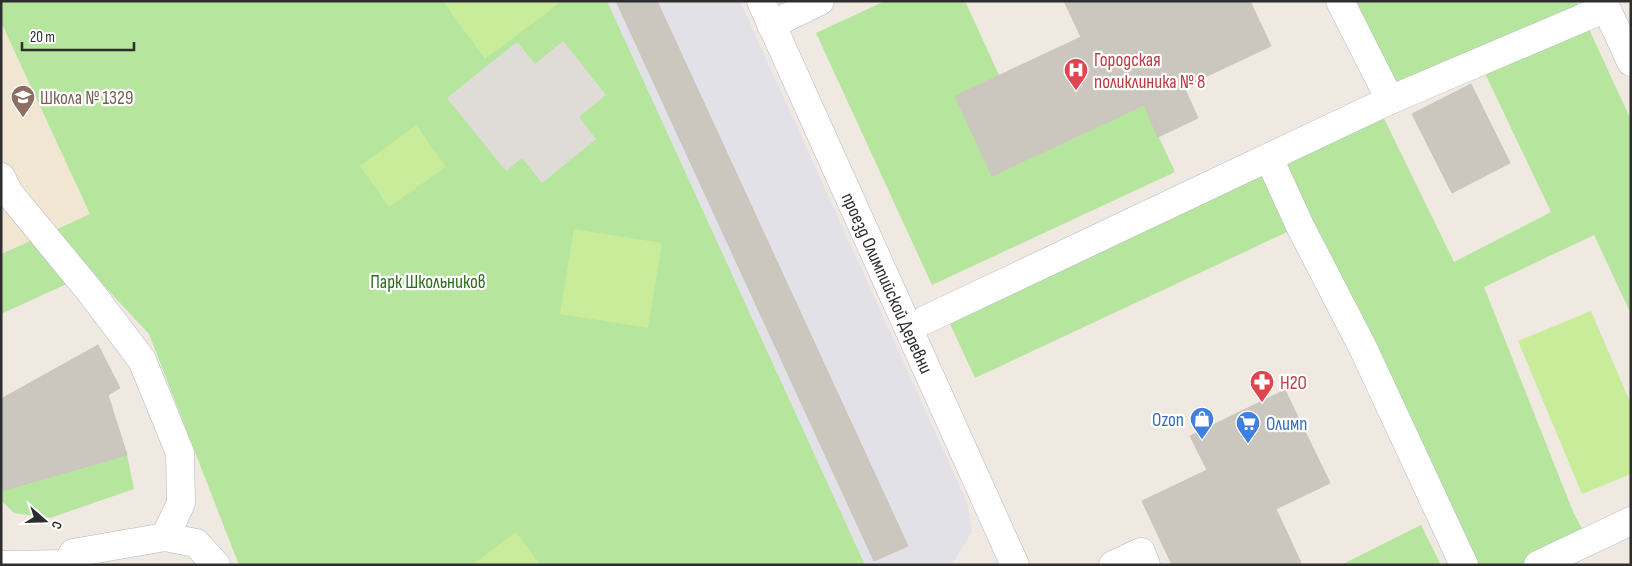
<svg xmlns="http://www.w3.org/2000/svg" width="1632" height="566" font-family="'Sofia Sans Condensed',sans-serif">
  <rect width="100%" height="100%" fill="#efe9e1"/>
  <!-- industrial -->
  <polygon fill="#e3e1e8" points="607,1 740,1 967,502 972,532 951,565 865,565"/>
  <!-- education -->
  <polygon fill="#f0e6d1" points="1,22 90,214 1,254"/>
  <!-- green -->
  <g fill="#b6e59e">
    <polygon points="1,1 607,1 865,565 239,565 149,334 53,231 90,214 1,22"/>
    <polygon points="885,1 965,1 999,75 955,96 992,176 1144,105 1175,172 932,285 816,33"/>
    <polygon points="1356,1 1576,1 1631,120 1631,314 1594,235 1484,287 1574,514 1589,541 1538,565 1464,565 1300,226 975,378 944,311 1378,106 1454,262 1551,212 1480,63 1402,94"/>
    <polygon points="35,239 71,282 1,314 1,254"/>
    <polygon points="127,455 134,489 50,518 14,513 1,500 1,491"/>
    <polygon points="1421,525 1441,565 1341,565"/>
  </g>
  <!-- pitch -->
  <g fill="#c9ec9a">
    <polygon points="443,1 561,1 561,2 485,59"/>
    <polygon points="416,125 446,167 389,207 360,166"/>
    <polygon points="574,229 662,243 648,328 560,314"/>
    <polygon points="1591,311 1631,404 1631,474 1582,494 1518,341"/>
    <polygon points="516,532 540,565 472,565"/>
  </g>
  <!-- plaza -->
  <polygon fill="#dfdcd8" points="563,41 606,95 579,117 596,139 542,183 522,158 506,171 447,98 517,42 535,64"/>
  <!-- building -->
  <g fill="#cbc7bf" stroke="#cbc5ba">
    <polygon points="616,1 657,1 908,546 874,561"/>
    <polygon points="1064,1 1250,1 1271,46 1184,87 1198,118 1158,137 1144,105 992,176 955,96 1081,37"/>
    <polygon points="1471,84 1510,163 1452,193 1412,114"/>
    <polygon points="98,345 120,388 108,395 127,455 1,491 1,399"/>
    <polygon points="1285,390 1330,483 1276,509 1302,565 1172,565 1142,501 1207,470 1190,436"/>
  </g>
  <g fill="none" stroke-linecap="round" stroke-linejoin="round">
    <defs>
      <g id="minor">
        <path id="s1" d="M761,1L1015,565"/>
        <polyline points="1340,1 1390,100"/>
        <polyline points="1603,1 1631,62"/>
        <polyline points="771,25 820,1"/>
        <polyline points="1269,158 1300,226 1363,348 1464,565"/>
        <polyline points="1,177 9,193 89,290 142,360 180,453 181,503 165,537 73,553 67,565"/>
        <polyline points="925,320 1390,100 1606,8"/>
        <polyline points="165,537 196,543 216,565"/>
        <polyline points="1,565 67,564"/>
        <polyline points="1113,565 1141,552 1146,565"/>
        <polyline points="1538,565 1631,521"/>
      </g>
    </defs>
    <!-- minor casing -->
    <use href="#minor" stroke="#b4b7c1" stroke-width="29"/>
    <!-- minor -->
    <use href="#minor" stroke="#fff" stroke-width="28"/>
  </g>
  <!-- icons -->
  <defs>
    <symbol id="hospital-pin" viewBox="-11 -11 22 30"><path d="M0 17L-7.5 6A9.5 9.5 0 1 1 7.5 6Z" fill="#e0444e" stroke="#fff"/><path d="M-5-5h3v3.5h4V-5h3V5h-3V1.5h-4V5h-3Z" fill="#fff"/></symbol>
    <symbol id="school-pin" viewBox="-11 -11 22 30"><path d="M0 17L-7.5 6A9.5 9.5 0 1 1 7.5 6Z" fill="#8d6e63" stroke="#fff"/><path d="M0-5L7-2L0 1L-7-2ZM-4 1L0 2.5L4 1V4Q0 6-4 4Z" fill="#fff"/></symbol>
    <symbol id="pharmacy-pin" viewBox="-11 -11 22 30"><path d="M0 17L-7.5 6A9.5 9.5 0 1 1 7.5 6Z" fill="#e0444e" stroke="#fff"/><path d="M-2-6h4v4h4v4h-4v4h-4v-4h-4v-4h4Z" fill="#fff"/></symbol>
    <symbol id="shop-pin" viewBox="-11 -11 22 30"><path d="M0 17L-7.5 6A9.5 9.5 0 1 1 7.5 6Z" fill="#3f7fe0" stroke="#fff"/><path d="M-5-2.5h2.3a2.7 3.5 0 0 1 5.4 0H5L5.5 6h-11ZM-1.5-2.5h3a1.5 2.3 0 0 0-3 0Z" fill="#fff"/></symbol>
    <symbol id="supermarket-pin" viewBox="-11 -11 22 30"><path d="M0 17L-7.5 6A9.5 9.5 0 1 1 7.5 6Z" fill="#3f7fe0" stroke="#fff"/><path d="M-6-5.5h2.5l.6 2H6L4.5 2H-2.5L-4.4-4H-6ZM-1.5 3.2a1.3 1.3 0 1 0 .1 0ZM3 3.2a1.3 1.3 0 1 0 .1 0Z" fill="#fff"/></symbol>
  </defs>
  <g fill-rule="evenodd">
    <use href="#hospital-pin" x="1062" y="56" width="28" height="38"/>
    <use href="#school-pin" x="9" y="83" width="28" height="38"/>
    <use href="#pharmacy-pin" x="1248" y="368" width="28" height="38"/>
    <use href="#shop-pin" x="1188" y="405" width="28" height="38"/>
    <use href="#supermarket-pin" x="1234" y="409" width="28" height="38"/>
  </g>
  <g text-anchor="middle" stroke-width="4.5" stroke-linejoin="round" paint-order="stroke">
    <!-- health labels -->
    <g font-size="19" fill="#be3a42" stroke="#fff" text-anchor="start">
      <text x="1094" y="66">Городская<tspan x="1094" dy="22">поликлиника № 8</tspan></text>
      <text x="1280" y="389">H2O</text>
    </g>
    <!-- education labels -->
    <g font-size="19" fill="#785e54" stroke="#fff" text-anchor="start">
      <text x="40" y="104">Школа № 1329</text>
    </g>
    <!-- park labels -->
    <g font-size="19" fill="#2c6e1b" stroke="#fff">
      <text x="428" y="288">Парк Школьников</text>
    </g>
    <!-- street labels -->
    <g font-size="19" fill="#2e2e2e" stroke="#fff">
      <text dy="7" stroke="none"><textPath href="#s1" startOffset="309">проезд Олимпийской Деревни</textPath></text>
    </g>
    <!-- shop labels -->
    <g font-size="19" fill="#366cbe" stroke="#fff" text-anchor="end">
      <text x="1184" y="426">Ozon</text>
      <text x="1266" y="430" text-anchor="start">Олимп</text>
    </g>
  </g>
  <!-- border -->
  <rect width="1632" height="566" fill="none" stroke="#2e2e2e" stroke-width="5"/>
  <!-- north arrow -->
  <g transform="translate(45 521) rotate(110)" stroke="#ffffff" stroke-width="4" paint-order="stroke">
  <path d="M0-4L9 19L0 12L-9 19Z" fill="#2e2e2e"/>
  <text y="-8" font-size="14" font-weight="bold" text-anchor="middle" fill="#2e2e2e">С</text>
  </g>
  <!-- scale -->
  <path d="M22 42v8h112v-8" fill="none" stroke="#2e2e2e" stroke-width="2.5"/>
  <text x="30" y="42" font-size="15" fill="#2e2e2e" stroke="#ffffff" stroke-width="4" paint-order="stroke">20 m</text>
</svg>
